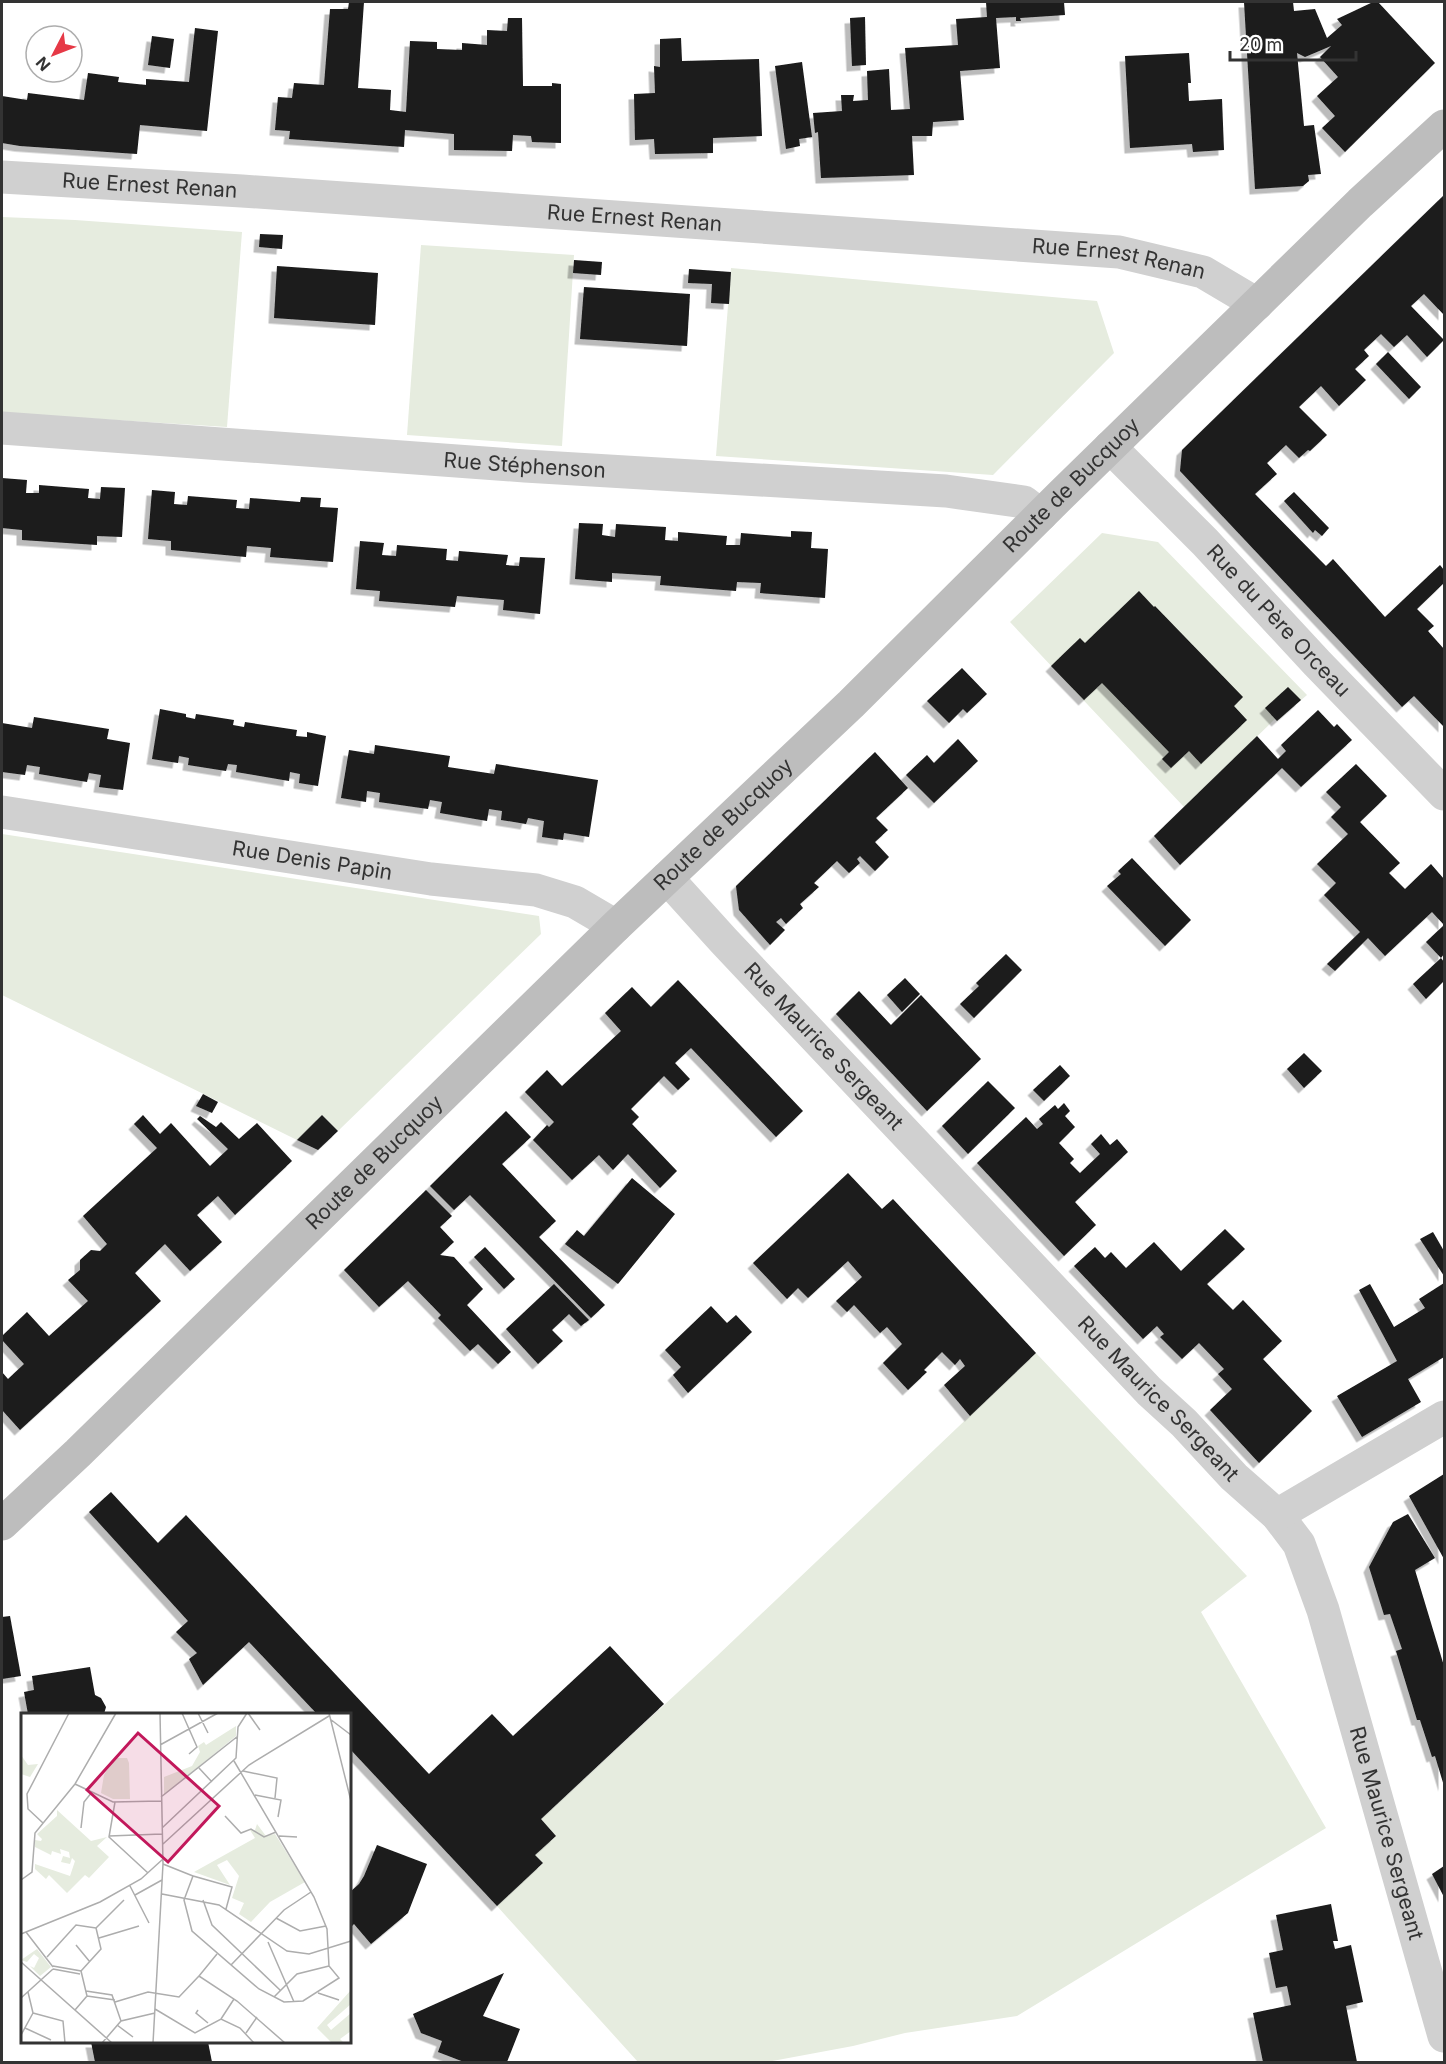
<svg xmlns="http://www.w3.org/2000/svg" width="1446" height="2064" font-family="Inter,sans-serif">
  <defs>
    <filter id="shadow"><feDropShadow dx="-5.5" dy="5.5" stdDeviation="0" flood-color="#0004"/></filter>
  </defs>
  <rect width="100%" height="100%" fill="#fff"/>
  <!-- green -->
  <g fill="#e6ecdf">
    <polygon points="2,217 75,220 242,232 227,427 2,413"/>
    <polygon points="421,245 574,255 562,446 407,435"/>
    <polygon points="731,268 1097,301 1114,353 993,475 716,456"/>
    <polygon points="1102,533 1158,542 1307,695 1277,721 1275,719 1184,807 1010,622"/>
    <polygon points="2,834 539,916 541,934 338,1131 322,1115 297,1140 2,995"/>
    <polygon points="1036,1353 1247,1576 1201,1612 1326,1828 1017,2016 905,2033 853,2046 767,2062 638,2062 497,1906 543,1863 535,1855 556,1836 541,1819 717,1656"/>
  </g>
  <!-- building -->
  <g fill="#1a1a1a" filter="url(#shadow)">
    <polygon points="349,2 364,2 358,88 391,90 390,110 406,112 410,41 437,42 437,49 462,50 462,43 487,45 487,30 507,31 508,18 522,18 523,86 552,86 552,83 561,84 561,143 532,142 531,136 513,135 512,151 454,150 454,134 405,130 404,147 289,139 290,131 275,130 278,97 292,98 294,83 324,85 330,9 348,9"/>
    <polygon points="986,2 1064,2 1065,15 1020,18 1021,21 1016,21 1016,17 996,18 1000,68 960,71 964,120 933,122 932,136 912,136 914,175 821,178 818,132 815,133 813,113 842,111 841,95 854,95 853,101 868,100 867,71 889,69 891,110 910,109 905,48 958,45 956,19 987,17"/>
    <polygon points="1244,2 1293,2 1294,11 1315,9 1327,38 1342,25 1337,19 1373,2 1378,2 1435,63 1345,152 1322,128 1335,116 1317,96 1338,77 1320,57 1331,46 1305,57 1297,53 1304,126 1314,125 1321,174 1308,175 1309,181 1303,186 1255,189"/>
    <polygon points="865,17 866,65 852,66 850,18"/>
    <polygon points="195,28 218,31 207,131 140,125 137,154 20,146 2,143 2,96 27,100 28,93 84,100 88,73 119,77 118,82 146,85 146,79 189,82"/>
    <polygon points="152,36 174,39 170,68 148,65"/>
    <polygon points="681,38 682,61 759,59 762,136 713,138 713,153 655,154 654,139 635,140 634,94 655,93 654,66 660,67 660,39"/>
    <polygon points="1189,53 1191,83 1188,83 1189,101 1222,99 1224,150 1193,152 1192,144 1130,148 1125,56"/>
    <polygon points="802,62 812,137 799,139 800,146 786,149 775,66"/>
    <polygon points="1444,195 1444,315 1424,294 1411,306 1444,340 1427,357 1407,335 1394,347 1381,334 1364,350 1369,356 1355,369 1366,380 1339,406 1321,386 1299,407 1327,435 1310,451 1308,450 1299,458 1286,445 1267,463 1277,474 1255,494 1326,566 1333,559 1385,617 1440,565 1444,570 1444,583 1417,609 1434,626 1428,631 1444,649 1444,727 1414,696 1402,707 1180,471 1182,450"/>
    <polygon points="260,234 283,235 282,249 259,247"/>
    <polygon points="574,260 602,262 601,275 573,273"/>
    <polygon points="277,266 378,273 375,325 274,318"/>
    <polygon points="689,269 731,272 729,304 711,303 712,284 688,283"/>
    <polygon points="584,287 690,294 687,346 580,339"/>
    <polygon points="1388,352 1421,387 1409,399 1376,364"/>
    <polygon points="2,478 27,480 26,493 39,493 39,485 89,489 88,498 100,499 101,487 125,488 122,537 97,536 97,545 22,540 22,530 2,528"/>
    <polygon points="152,490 175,492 174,504 187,505 188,496 237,500 236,508 249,509 250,498 300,502 301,497 321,498 320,507 338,508 333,562 270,557 271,548 247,546 246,557 171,550 171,541 148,539"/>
    <polygon points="1294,492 1329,528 1322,536 1315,530 1313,533 1284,501"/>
    <polygon points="579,523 603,524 602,535 615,537 616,524 666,527 665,540 678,541 678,532 727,536 726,545 740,545 741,533 791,537 791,531 812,532 811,548 828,549 825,598 760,593 761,583 737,582 736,591 660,585 661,576 612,573 612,582 575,579"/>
    <polygon points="360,541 384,543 382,555 396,556 397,545 447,549 446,560 458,561 459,551 508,555 506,565 519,566 520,557 545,558 540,614 503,610 504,600 457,596 455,607 379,601 380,591 356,589"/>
    <polygon points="1139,591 1154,607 1155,606 1243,697 1234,706 1247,720 1201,764 1189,751 1171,768 1162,759 1169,752 1102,683 1084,700 1051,666 1080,638 1085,643"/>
    <polygon points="962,668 987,694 967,713 963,709 949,723 927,701"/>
    <polygon points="1288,687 1301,700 1277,721 1265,708"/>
    <polygon points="160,709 186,714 186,717 195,719 196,714 234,720 233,725 244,727 245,722 297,730 296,736 307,737 307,732 326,736 318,786 299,783 300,774 290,772 289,781 236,772 237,765 228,764 226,771 188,765 189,758 179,756 178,763 152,759"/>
    <polygon points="1318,710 1334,727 1337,724 1352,740 1301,787 1282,768 1180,865 1154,836 1257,736 1278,759 1286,751 1281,745"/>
    <polygon points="34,717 109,729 107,739 130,743 123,790 99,787 101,775 89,773 87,782 39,774 40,767 27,765 25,775 2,772 2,723 32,728"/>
    <polygon points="958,739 978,761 934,803 906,775 927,755 934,763"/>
    <polygon points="375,745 450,756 448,767 494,774 496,764 598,780 589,837 564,833 563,840 542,837 544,821 528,818 526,824 501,820 502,811 489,809 487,821 440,813 442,802 430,800 428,809 379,802 380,793 367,791 366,802 341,798 349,750 374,754"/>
    <polygon points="875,752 908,788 876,818 888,830 875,842 889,857 875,871 860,856 857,859 860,863 849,873 837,861 814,883 819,887 800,904 803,908 786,924 781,918 776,922 785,930 770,945 739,910 736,886"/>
    <polygon points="1356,764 1387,796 1360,822 1400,863 1389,873 1405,889 1431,864 1444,879 1444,954 1441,958 1444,962 1444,981 1426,999 1413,984 1441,958 1426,942 1444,925 1432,912 1385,956 1368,938 1335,971 1327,964 1360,932 1324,895 1336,883 1317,864 1348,834 1331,817 1341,807 1326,792"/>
    <polygon points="1132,858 1191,920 1165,946 1107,886 1121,874 1118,871"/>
    <polygon points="1006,954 1022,970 974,1018 960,1004 979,986 976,983"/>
    <polygon points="905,978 920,994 902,1012 887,995"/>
    <polygon points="678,980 803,1111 776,1137 691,1048 675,1063 690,1079 678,1090 664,1076 631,1109 639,1117 632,1124 677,1171 660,1188 628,1154 613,1170 599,1155 572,1180 533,1140 547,1125 549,1127 554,1122 525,1092 547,1070 562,1086 621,1031 605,1013 632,987 651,1007"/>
    <polygon points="859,991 891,1025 921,995 981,1059 927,1111 836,1014"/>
    <polygon points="1304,1053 1322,1071 1304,1088 1287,1069"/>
    <polygon points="1060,1065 1070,1076 1044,1101 1033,1090"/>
    <polygon points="988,1081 1015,1108 968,1154 942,1126"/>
    <polygon points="203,1094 218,1102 212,1113 196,1106"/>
    <polygon points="1064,1103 1070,1111 1065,1116 1075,1127 1059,1143 1074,1159 1070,1163 1080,1173 1100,1154 1091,1144 1101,1134 1110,1145 1117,1139 1128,1152 1075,1202 1096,1225 1064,1256 977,1163 1026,1117 1037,1129 1043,1124 1039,1119 1055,1105 1058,1109"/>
    <polygon points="506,1111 531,1137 502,1164 556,1221 539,1237 605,1305 591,1318 470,1195 454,1210 430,1186"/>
    <polygon points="143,1115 160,1134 171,1123 210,1166 228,1149 197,1119 200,1116 216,1127 221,1122 239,1139 257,1123 292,1161 235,1215 218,1196 197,1215 222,1242 190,1271 165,1244 135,1273 161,1301 20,1430 2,1410 2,1372 8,1379 24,1364 2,1340 2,1336 27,1312 49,1336 88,1301 68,1280 80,1270 80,1260 91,1250 100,1251 107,1244 83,1216 157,1148 134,1124"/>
    <polygon points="322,1115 338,1131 318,1150 297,1140"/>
    <polygon points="848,1173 882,1209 893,1199 1036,1353 970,1416 944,1385 965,1366 960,1359 955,1365 942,1352 924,1370 927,1372 908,1390 883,1363 902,1344 887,1327 880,1333 854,1305 847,1312 836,1301 862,1277 848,1261 808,1298 798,1288 787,1299 753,1263"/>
    <polygon points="632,1178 675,1214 618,1284 565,1244 577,1230 584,1236"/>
    <polygon points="426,1190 452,1216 440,1227 454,1242 440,1255 454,1257 483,1289 467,1305 511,1352 498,1364 478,1344 470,1351 438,1318 441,1315 408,1281 379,1307 344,1270"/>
    <polygon points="1225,1229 1245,1249 1207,1284 1233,1310 1243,1300 1282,1341 1263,1359 1312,1411 1259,1463 1210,1410 1232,1389 1218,1374 1224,1369 1199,1343 1182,1359 1160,1337 1164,1334 1157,1326 1143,1339 1074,1266 1095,1247 1105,1258 1111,1252 1126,1268 1154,1242 1181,1271"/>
    <polygon points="1433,1232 1444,1251 1444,1276 1420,1239"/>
    <polygon points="485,1247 515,1279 504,1289 474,1257"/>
    <polygon points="1444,1283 1444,1357 1408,1379 1421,1402 1362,1437 1337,1396 1397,1361 1359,1290 1370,1284 1394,1327 1425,1308 1419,1299"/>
    <polygon points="554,1284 589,1320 581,1326 569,1314 552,1330 563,1341 538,1364 506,1329"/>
    <polygon points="711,1306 727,1323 736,1315 752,1332 688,1393 673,1375 681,1367 665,1350"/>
    <polygon points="1444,1474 1443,1523 1444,1559 1409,1496"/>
    <polygon points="111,1492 158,1543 186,1515 429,1774 492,1714 513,1736 610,1646 664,1704 541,1819 556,1836 535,1855 543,1863 497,1906 350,1749 350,1714 317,1714 249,1642 203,1685 189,1659 197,1653 176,1632 188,1621 89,1512"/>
    <polygon points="1408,1514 1435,1558 1415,1570 1444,1666 1444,1786 1435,1756 1432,1757 1420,1720 1417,1720 1411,1700 1396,1651 1402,1649 1390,1614 1384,1615 1369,1567 1393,1522"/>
    <polygon points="10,1616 21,1676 2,1679 2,1617"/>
    <polygon points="90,1667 95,1695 101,1698 106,1707 104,1714 28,1714 24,1692 34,1690 32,1676"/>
    <polygon points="377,1845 427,1864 408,1913 371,1944 354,1924 350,1928 350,1892 359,1884 364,1876"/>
    <polygon points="1444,1866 1444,1897 1432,1874"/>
    <polygon points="1331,1904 1338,1941 1333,1941 1335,1949 1351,1945 1363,2002 1346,2006 1357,2062 1263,2062 1253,2013 1291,2005 1287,1986 1276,1988 1269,1953 1283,1950 1276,1915"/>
    <polygon points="504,1973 483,2016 520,2029 507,2062 464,2062 438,2052 442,2041 421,2033 413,2014"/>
    <polygon points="91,2042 208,2042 212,2062 95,2062"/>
  </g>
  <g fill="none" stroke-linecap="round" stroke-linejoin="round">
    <!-- street -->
    <g stroke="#d0d0d0" stroke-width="33">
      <path id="s1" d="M2,177L242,191L1119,252L1203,272L1257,304"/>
      <path id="s2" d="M2,428L525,466L946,491L1024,502L1041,515"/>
      <path id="s3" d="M1110,447L1205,542L1317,663L1444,794"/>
      <path id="s4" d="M2,812L431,879L536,890L575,902L616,926"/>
      <path id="s5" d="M667,878L724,941L1149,1391L1184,1423L1234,1477L1277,1515L1299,1544L1323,1610L1444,2036"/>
      <polyline points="1277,1515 1444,1417"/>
    </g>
    <!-- secondary -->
    <path stroke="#bdbdbd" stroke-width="33" id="s6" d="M2,1524L78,1453L616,926L851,704L1061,495L1360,203L1444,126"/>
  </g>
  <g text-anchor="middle" stroke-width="6" stroke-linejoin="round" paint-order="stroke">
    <!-- street labels -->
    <g font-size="21" fill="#333" stroke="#fff">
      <text dy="7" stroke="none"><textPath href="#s1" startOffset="148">Rue Ernest Renan</textPath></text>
      <text dy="7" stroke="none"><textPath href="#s1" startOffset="634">Rue Ernest Renan</textPath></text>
      <text dy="7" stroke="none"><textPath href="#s1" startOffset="1120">Rue Ernest Renan</textPath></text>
      <text dy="7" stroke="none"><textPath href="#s2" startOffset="524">Rue Stéphenson</textPath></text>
      <text dy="7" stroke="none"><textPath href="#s6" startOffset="1491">Route de Bucquoy</textPath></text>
      <text dy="7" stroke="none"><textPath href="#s3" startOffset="242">Rue du Père Orceau</textPath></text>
      <text dy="7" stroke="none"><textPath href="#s6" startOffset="1005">Route de Bucquoy</textPath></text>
      <text dy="7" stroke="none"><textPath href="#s4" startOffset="314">Rue Denis Papin</textPath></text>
      <text dy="7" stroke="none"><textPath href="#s5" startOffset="230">Rue Maurice Sergeant</textPath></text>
      <text dy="7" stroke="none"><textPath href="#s6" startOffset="519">Route de Bucquoy</textPath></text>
      <text dy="7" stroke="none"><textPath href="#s5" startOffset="716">Rue Maurice Sergeant</textPath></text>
      <text dy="7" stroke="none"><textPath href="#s5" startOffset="1221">Rue Maurice Sergeant</textPath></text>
    </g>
  </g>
  <!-- overview -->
  <g transform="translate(21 1713)">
    <rect width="330" height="330" fill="#fff"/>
    <path d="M215,13V23L143,82V64L171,53L179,39L177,33L183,29L185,32ZM0,42L7,52L17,51L9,64L0,61ZM93,45H106L108,50L109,86H92L80,80L83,62ZM36,97L70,128L86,124L76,133L88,144L68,165L64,162L46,180L28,162L25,166L14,156V151L49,163L54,148L51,145L49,151L40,149L42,143L49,145L48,139L39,136L40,141L31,138L30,142L14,134V127L20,128L21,126L16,121L36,103ZM236,111L245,123L254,121L284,169L249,189L230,209L218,201L223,190L211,185L218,163L206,147L196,152L209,172L173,159L234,125L229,117H234ZM16,236L30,254L19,263L9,253L13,255L18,245L13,241L6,249L0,247ZM330,277V291L306,312L310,317L330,300V318L319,326L323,330H311L296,315Z" fill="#e6ecdf"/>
    <path fill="none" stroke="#adadad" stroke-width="1.5" d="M161,0L176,34L168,41M177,0L187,20M227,0L239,17M308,0L330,88M309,6L330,22M139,32L197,0M178,55L191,69M222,58L256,65L254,85M54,71L92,89L140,88M234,82L260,87L257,104M140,84L217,23M94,89L88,124L127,160M204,103L220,120L230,116L243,124L255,119M22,110L7,96L6,81L48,0M60,115L63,89L71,79M141,115L215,45L217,14L226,0M88,123L141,121M258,123L276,124M142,131L228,52L308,3M142,151L172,163M0,167L11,159L14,120L54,71L95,0M109,173L128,210M141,181L198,192L266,238L288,241L330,228M114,182L141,167M182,187L191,212L259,277M205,196L211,174L172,163L163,187L171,218L238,276L263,289L282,288L318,265L308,253L306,216L293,184L213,48M255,205L279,218L305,213M75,215L103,187M5,219L32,254M0,221L79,189L120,166L142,146M78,225L118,213M247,229L273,289M55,232L69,249M26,244L55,212L75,215M0,249L91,330M210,252L263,197L290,179M32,253L60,258L66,283M32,256L59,261M60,258L80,236L75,215M178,263L196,241M65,278L91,282L100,308M297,280L318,287M66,283L94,287M253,284L276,261L308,253M0,285L32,256M94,289L127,279L158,284L178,263L216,288L264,330M134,296L174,320L200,306L219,315L233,330M54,297L66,283M177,297L175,300L187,310M12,300L42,308L44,330M200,306L213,286M96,312L112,324M4,315L30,327M225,320L236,304M0,322L12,300L7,279M81,330L100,308L134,300M132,330L142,151L139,0"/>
    <path fill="#c2185b" fill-opacity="0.15" stroke="#c2185b" stroke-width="3" d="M117,20L198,93L147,149L66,77Z"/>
    <rect width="330" height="330" fill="none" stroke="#333" stroke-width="3"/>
  </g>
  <!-- border -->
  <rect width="1446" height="2064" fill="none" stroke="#333333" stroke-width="6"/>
  <!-- north arrow -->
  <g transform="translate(54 54) rotate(228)"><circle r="28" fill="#ffffff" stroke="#adadad" stroke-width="1.5"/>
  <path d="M0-4.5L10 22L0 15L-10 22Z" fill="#e63946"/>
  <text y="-9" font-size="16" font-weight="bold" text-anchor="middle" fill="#333333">N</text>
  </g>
  <!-- scale -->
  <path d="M1230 51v9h126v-9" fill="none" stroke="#333333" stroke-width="3"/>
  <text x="1239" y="51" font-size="18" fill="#333333" stroke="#ffffff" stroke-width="4.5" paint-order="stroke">20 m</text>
</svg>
